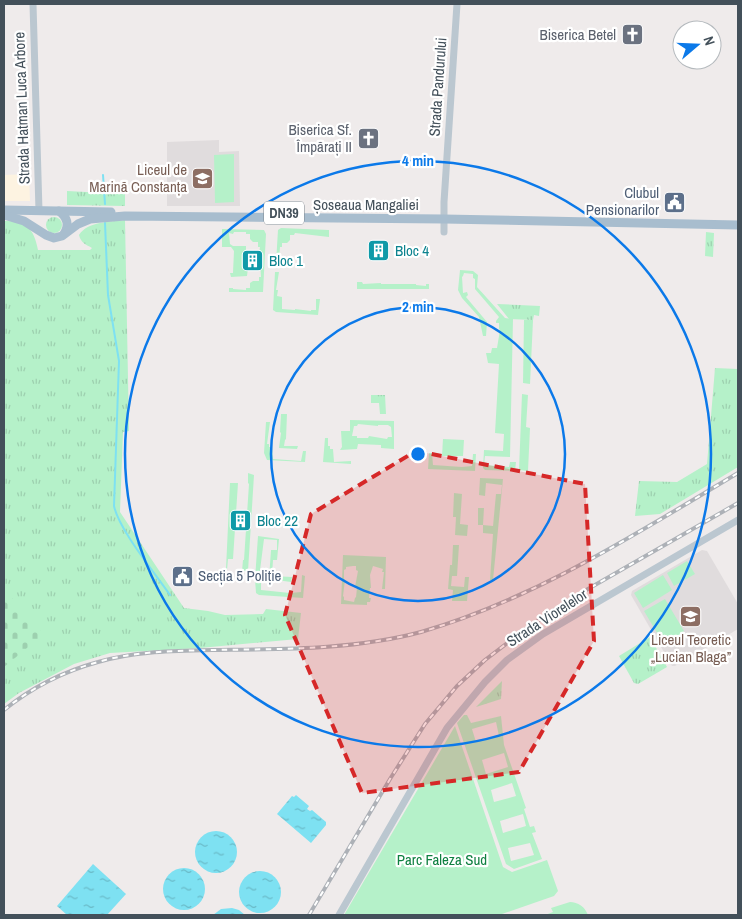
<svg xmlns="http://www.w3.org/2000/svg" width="742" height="919" font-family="'Archivo Narrow',sans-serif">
  <defs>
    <pattern id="grass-tufts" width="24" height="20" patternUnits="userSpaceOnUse" patternTransform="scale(1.25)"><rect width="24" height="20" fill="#b5f1c9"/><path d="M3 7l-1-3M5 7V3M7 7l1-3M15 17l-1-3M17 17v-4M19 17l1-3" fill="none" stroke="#9dd0af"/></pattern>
    <pattern id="cemetery-stones" width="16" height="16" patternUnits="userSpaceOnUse" patternTransform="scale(1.25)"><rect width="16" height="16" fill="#b5f1c9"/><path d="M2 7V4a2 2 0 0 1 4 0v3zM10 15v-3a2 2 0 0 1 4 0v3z" fill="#9dd0af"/></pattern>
    <pattern id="water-ripples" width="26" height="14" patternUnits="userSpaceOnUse" patternTransform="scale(1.25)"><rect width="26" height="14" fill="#7ee1f2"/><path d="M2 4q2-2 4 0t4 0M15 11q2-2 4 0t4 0" fill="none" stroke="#69b9c7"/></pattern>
  </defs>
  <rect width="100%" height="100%" fill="#efebeb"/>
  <!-- commercial -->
  <polygon fill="#fdf3e1" points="29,174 30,201 4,201 4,175"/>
  <!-- education -->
  <g fill="#e0dcdd">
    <polygon points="219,140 219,152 239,151 240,206 167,206 167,142"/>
    <polygon points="702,550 707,551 738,604 738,629 675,666 672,666 631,595 632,591"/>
  </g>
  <!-- grass -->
  <g fill="url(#grass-tufts)">
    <polygon points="67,191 125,194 125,206 67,205"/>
    <circle cx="54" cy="225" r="8"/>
    <path d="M125,220L129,431L123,432L120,512L184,608L208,611L225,615L263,614L266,609L301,613L298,639L200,648L110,653L74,664L19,693L4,704V221C26,221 34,228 38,250H90L92,248C85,244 81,243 79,235C88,221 110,222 125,220Z"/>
    <polygon points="706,232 714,233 713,257 705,256"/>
    <polygon points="497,304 540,306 539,316 534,315 533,320 509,319"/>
    <polygon points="715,368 738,369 738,467 660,514 635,516 639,481 677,482 707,464"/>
    <polygon points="371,395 385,395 386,414 380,414 379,403 371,403"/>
    <polygon points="650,637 667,667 638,684 634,683 619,656"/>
    <polygon points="502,681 501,699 476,707"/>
  </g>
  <!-- cemetery -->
  <polygon fill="url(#cemetery-stones)" points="4,589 44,634 4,667"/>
  <!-- green -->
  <g fill="#b5f1c9" fill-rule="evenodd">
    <polygon points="234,154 234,202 215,203 214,155"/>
    <polygon points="281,228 329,230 329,237 295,233 294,235 290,235 290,240 287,243 282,243 282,247 280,247 279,259 281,260 281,264 276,263 278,230"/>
    <polygon points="222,229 264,230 266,234 263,292 229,292 229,288 233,288 233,289 246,290 246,288 250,288 250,283 253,281 259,281 259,277 261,277 260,262 258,261 260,247 258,247 258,242 253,242 250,239 250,234 246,234 246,232 234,232 233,234 229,233 230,244 233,246 246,246 246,258 249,260 247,276 231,277 230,273 233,273 234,251 231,247 222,247"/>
    <polygon points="460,270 473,271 478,275 477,287 505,318 513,319 510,457 485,456 484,465 509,467 510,462 516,462 515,471 485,470 483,468 484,450 503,451 504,434 495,433 499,364 488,363 486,353 491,353 492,348 497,348 500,330 499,329 499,323 496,323 496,321 499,317 475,289 475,279 473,278 473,274 464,273 463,276 462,277 463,293 467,292 468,295 466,297 487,322 486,336 483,336 479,317 462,298 458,290"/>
    <polygon points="275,272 279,272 276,290 278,290 277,296 282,297 282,309 295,310 295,309 311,311 311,310 316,310 316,299 320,299 318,315 276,312 273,310"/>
    <polygon points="357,282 362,282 363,284 381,283 381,284 416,284 416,285 426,286 426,284 429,284 429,289 357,289"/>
    <polygon points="524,320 533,320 530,384 523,383"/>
    <polygon points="522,394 528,395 526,427 530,428 528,471 519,470"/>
    <polygon points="281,414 287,414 286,439 285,440 284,446 298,446 297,449 279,448 281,433 280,432"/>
    <path d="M350,420L394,421V449L381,448V445L358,444L357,449L340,450L342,447L341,431H350ZM358,424L378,426V425H388L391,427L392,437H388L387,439L369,436L368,438H357V436H352L354,426H357Z"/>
    <polygon points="266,422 270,422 267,444 269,444 269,447 272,447 273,459 301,461 303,451 306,451 305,462 267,460 264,453"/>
    <polygon points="325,438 328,438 328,446 330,446 330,449 333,449 334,462 351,461 351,464 323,462"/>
    <polygon points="443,439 464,440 463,456 442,456"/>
    <polygon points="429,453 432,453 433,465 462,467 472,466 473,454 476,454 475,471 428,469"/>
    <polygon points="248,473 254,475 248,571 242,571 243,560 244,560 249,484 248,483"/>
    <polygon points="480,478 503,479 493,580 490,580 493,534 483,533 483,525 478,525 478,508 484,508 483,525 493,526 496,494 501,494 502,485 486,483 485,496 479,495"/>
    <polygon points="230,483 238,483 233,559 228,559 227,570 226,569"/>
    <polygon points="454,493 462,494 460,524 468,525 467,536 455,535 456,517 453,517"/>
    <polygon points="258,536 279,539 277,560 273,560 272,576 292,577 291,582 269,579 271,550 277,550 277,540 264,539 259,578 261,579 261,590 290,593 301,592 302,575 305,576 303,598 259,595 256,593 255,579"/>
    <polygon points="453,545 459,545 457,576 452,576 451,586 464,587 465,577 469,577 467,601 452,601 453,590 448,589 450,565 452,565"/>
    <path d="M343,555L386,557L385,589H382L384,572H382L383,569L373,566L370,575L371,588H370L369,598H371L370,602H367V605L341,604ZM353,566H356V570L358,571L355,587L357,588L356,597L355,598L354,602L344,600V597L343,596L345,580L344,579V570L346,569V567Z"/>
    <polygon points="687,561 695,574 674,586 667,573"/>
    <polygon points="663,575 672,590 643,608 634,593"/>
    <polygon points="665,599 684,631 682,633 684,637 668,646 665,642 663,643 644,611"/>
    <path d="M464,715H467L471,723L501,716L504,745L526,808L524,809L530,827L534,826L536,832L532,833L542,859L514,869L506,864L457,723ZM496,722L499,736L476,742L472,729ZM504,753L508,767L486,774L482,760ZM512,783L516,796L494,802L491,790ZM523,814L526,826L503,833L500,821ZM530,843L534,855L511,861L508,848Z"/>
    <polygon points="455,726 503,867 512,872 547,860 558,891 554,896 499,915 344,915"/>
    <path d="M570,902C578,902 585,907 588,915H545L553,912L551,908Z"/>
  </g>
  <!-- water -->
  <g fill="url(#water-ripples)">
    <polygon points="296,795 309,806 307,809 310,811 312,810 326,822 326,825 311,843 277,814 292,796 294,797"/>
    <circle cx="216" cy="852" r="21"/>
    <polygon points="93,864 126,894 107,915 67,915 57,906"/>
    <circle cx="184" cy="889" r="21"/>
    <circle cx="260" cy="892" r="21"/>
    <polygon points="232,908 239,910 245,915 213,915 221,909"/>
  </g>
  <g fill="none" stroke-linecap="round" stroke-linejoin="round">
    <!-- stream -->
    <g stroke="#7ee1f2" stroke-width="2">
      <polyline points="103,175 105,204"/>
      <path d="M105,223L108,295L119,361L114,506C119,530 155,573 170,595"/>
    </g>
    <!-- tertiary -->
    <g stroke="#bbc7d0" stroke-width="7">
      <polyline points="33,4 39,211"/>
      <polyline points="444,232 444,202 457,4"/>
      <polyline points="339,915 447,728 485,682 507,660 543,634 738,520"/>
    </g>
    <!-- primary -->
    <g stroke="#a8bdce" stroke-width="9">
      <polyline points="4,210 111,212"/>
      <path d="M59,211C67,217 70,225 64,234"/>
      <polyline points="4,215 24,221 46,235 54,238 62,236 78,224 90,219 125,216 444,219 738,225"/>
    </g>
    <defs>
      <g id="rail">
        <path d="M4,710C31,688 65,671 98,662C135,651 174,651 212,650C281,649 354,650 421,632C535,599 637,533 738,473"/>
        <polyline points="309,915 390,779 425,724 457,686 485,660 523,631 574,597 738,503"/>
      </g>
    </defs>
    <!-- rail casing -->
    <use href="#rail" stroke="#adb1b7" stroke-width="4"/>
    <!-- rail -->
    <use href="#rail" stroke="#fff" stroke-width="2" stroke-dasharray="5.5" stroke-linecap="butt"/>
  </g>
  <!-- marked area -->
  <path fill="#d62828" fill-opacity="0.2" stroke="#d62828" stroke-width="4" stroke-dasharray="10 6" stroke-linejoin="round" d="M416,451L585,484L594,641L519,772L362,793L285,615L311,514Z"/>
  <!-- distance rings -->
  <g fill="none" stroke="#0b79e9" stroke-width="2.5">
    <circle cx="418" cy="454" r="147"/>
    <circle cx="418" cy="454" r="293"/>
  </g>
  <!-- icons -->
  <defs>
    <symbol id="church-square" viewBox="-11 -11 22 22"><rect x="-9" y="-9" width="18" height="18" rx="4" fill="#6b7280" stroke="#fff"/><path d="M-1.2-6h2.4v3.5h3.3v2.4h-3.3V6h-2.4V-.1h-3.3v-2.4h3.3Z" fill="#fff"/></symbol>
    <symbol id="school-square" viewBox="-11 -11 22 22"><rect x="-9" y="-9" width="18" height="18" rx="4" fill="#8d6e63" stroke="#fff"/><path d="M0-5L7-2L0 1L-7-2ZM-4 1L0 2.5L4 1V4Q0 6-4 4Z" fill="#fff"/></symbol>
    <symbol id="civic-square" viewBox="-11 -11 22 22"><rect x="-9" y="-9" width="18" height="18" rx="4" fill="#5c6f8a" stroke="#fff"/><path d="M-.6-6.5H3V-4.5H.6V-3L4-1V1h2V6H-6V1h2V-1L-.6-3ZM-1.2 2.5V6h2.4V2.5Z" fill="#fff"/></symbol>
    <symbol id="building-square" viewBox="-11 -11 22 22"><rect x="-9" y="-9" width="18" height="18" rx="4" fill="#0f9aa8" stroke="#fff"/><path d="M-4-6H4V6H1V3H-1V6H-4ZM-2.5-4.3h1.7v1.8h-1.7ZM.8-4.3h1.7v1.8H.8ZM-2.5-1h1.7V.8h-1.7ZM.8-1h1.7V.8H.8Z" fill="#fff"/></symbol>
  </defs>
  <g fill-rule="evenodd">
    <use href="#church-square" x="620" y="22" width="25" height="25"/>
    <use href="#church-square" x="356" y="126" width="25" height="25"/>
    <use href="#school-square" x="190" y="166" width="25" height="25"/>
    <use href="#civic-square" x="662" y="190" width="25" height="25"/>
    <use href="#building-square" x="366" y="238" width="25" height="25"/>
    <use href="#building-square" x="240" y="248" width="25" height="25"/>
    <use href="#building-square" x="228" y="508" width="25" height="25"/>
    <use href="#civic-square" x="170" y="564" width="25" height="25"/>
    <use href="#school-square" x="678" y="604" width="25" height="25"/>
  </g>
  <g text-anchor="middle" stroke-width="4.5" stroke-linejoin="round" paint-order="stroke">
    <!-- shield labels -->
    <rect fill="#fff" stroke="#7b848c" stroke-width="1" x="264" y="201.5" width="40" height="23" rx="4"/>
    <g font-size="14" font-weight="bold" fill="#43505a">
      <text x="284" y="218">DN39</text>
    </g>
    <!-- worship labels -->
    <g font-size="15" fill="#5b616d" stroke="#fff" text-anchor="end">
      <text x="616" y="40">Biserica Betel</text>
      <text x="352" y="135">Biserica Sf.<tspan x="352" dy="17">Împărați II</tspan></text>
    </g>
    <!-- street labels -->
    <g font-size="15" fill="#43505a" stroke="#fff">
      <text transform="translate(438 87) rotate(-86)" y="5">Strada Pandurului</text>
      <text transform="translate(22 108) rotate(-92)" y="5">Strada Hatman Luca Arbore</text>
      <text x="366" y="210">Șoseaua Mangaliei</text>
      <text transform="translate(547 618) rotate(-33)" y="5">Strada Viorelelor</text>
    </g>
    <!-- education labels -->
    <g font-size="15" fill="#785e54" stroke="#fff" text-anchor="end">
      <text x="187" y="175">Liceul de<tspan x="187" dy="17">Marină Constanța</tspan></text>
      <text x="691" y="645" text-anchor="middle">Liceul Teoretic<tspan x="691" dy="17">„Lucian Blaga”</tspan></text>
    </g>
    <!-- service labels -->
    <g font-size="15" fill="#4e5e75" stroke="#fff" text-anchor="end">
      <text x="659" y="198">Clubul<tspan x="659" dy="17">Pensionarilor</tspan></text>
      <text x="198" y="581" text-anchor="start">Secția 5 Poliție</text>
    </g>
    <!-- culture labels -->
    <g font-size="15" fill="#0d838f" stroke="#fff" text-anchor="start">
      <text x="395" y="256">Bloc 4</text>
      <text x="269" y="266">Bloc 1</text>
      <text x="257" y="526">Bloc 22</text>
    </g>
    <!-- park labels -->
    <g font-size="15" fill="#0f8041" stroke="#fff">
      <text x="442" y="865">Parc Faleza Sud</text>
    </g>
  </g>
  <circle cx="418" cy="454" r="8" fill="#0b79e9" stroke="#fff" stroke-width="2.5"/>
  <g font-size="15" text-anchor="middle" font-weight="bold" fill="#0b79e9" stroke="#fff" stroke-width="4.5" stroke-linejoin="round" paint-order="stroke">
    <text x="418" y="166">4 min</text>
    <text x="418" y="312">2 min</text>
  </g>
  <!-- border -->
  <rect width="742" height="919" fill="none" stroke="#43505a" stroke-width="10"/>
  <!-- north arrow -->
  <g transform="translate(697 45) rotate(71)"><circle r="24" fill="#ffffff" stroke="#b4b9bd"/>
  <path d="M0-4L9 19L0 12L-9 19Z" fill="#0b79e9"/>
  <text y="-8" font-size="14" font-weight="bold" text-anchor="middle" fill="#43505a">N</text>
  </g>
</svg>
